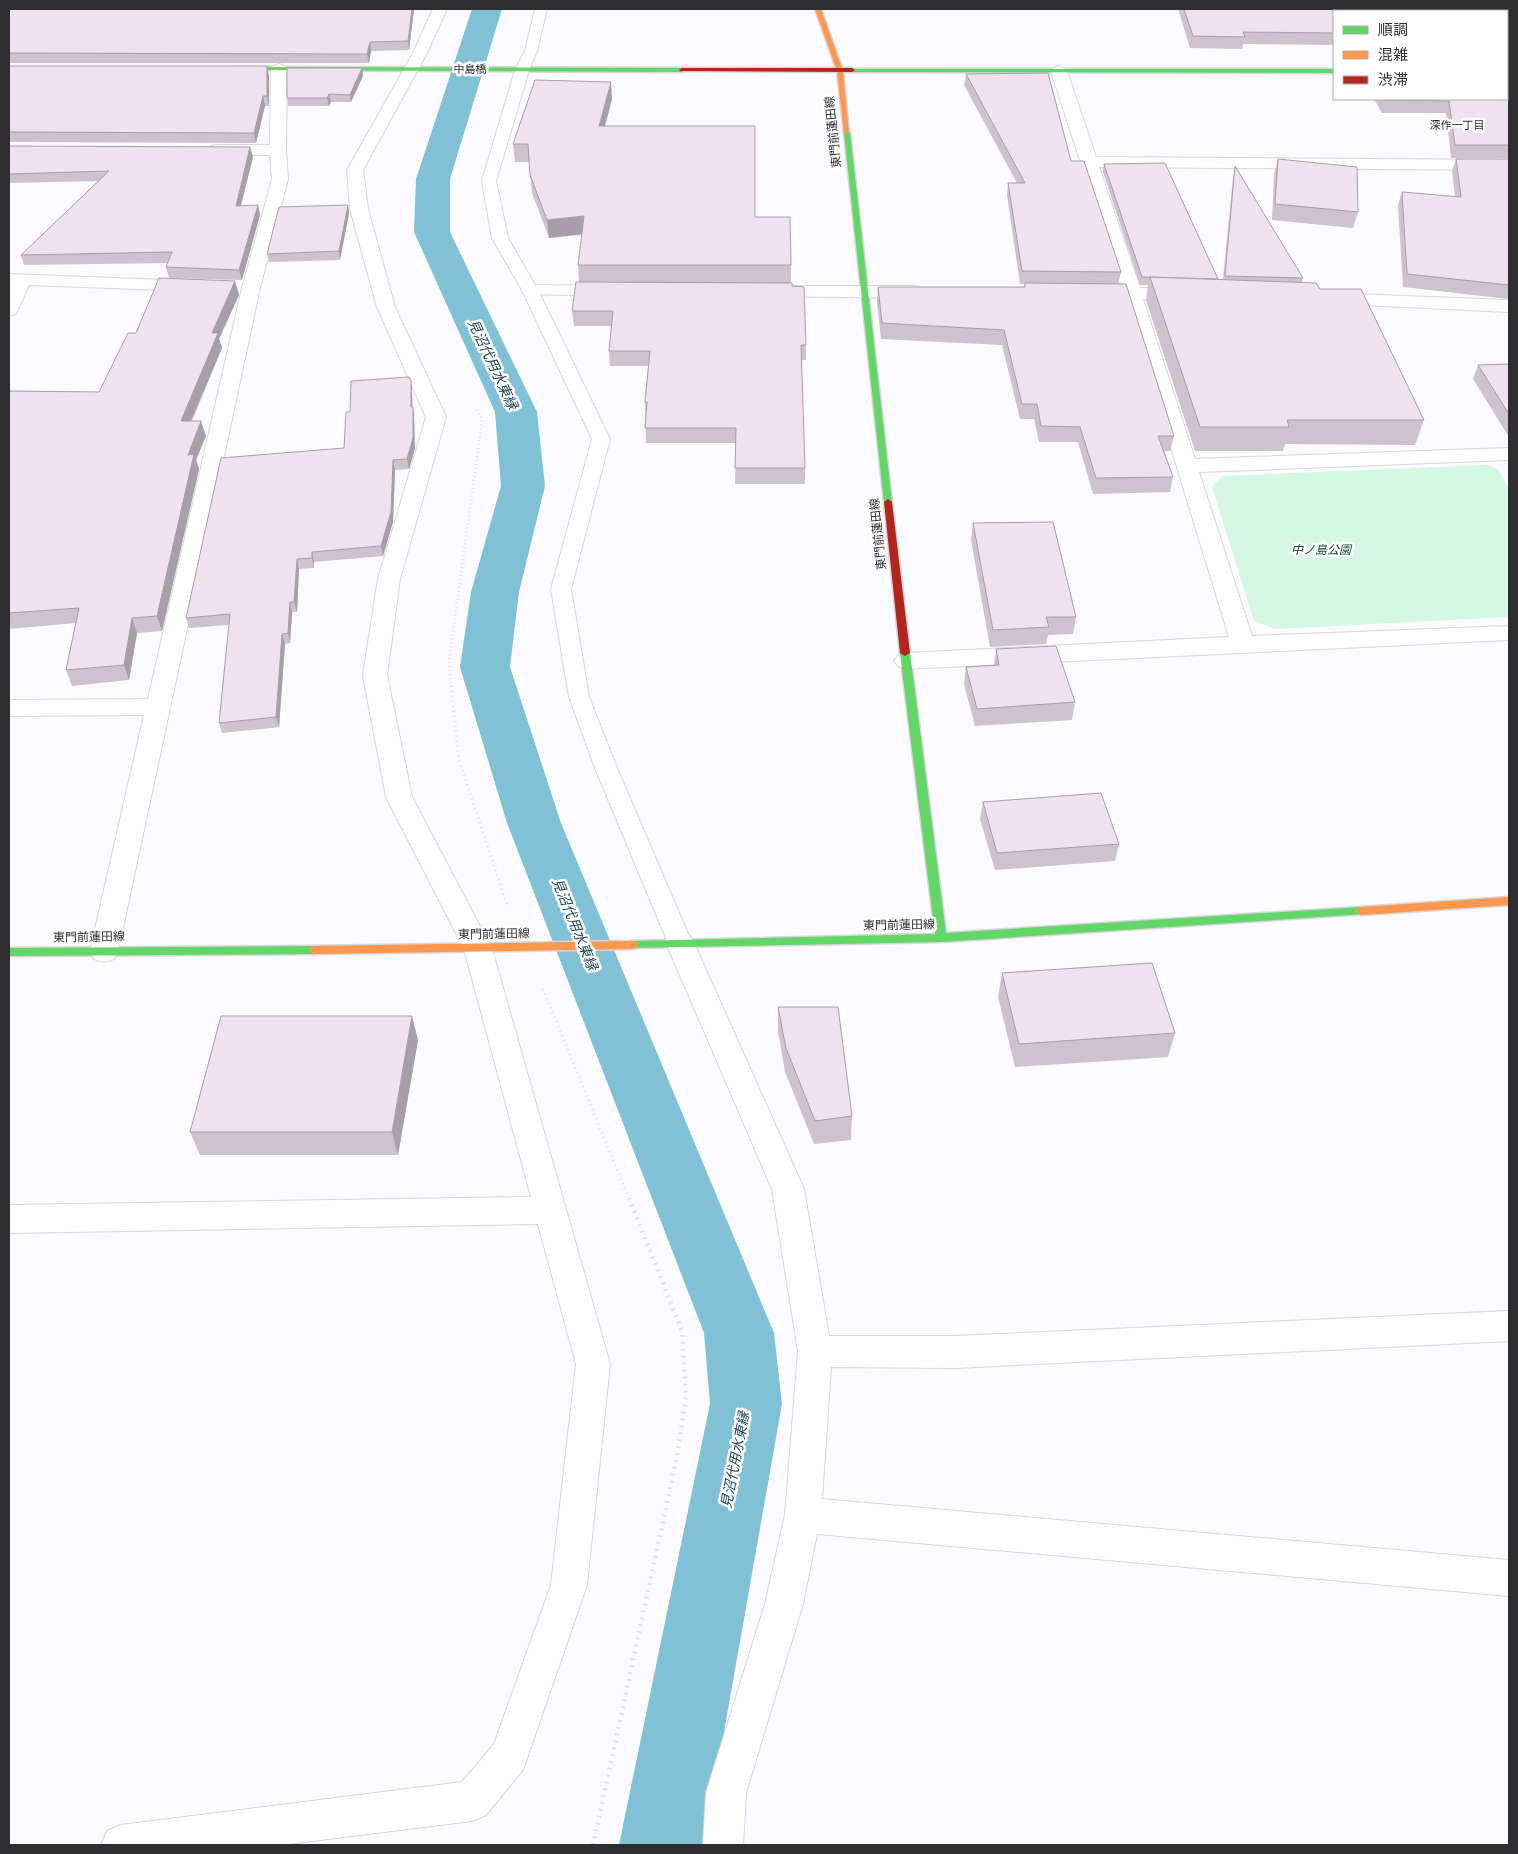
<svg xmlns="http://www.w3.org/2000/svg" width="1518" height="1854" font-family="Bitter,'Noto Sans JP',serif">
  <rect width="100%" height="100%" fill="#fbfafe"/>
  <!-- green -->
  <polygon fill="#d5f7e4" points="1487,465 1499,470 1509,489 1509,617 1275,629 1254,621 1212,487 1222,476"/>
  <g fill="none" stroke-linecap="round" stroke-linejoin="round">
    <!-- canal -->
    <polygon fill="#80c1d5" fill-rule="evenodd" points="472,9 502,9 450,179 450,232 537,412 545,486 519,592 510,667 561,823 774,1333 782,1404 704,1845 619,1845 710,1404 704,1333 507,823 460,667 471,592 501,486 495,412 414,232 416,179"/>
    <defs>
      <polygon id="lane" points="535,9 547,9 537,51 529,70 496,181 508,238 538,290 610,439 571,589 589,697 617,768 692,943 688,949 680,952 672,949 668,943 595,768 569,697 551,589 592,439 522,290 492,238 482,181 515,70 525,51"/>
      <g id="street">
        <polygon points="433,9 447,9 427,53 363,170 368,209 395,307 446,417 400,579 387,675 412,797 492,949 610,1364 587,1585 523,1770 486,1815 472,1821 280,1845 101,1845 107,1831 121,1825 462,1782 494,1744 551,1585 576,1364 538,1224 9,1233 9,1205 531,1197 464,949 386,797 363,675 378,579 426,417 377,307 350,209 347,170 413,53"/>
        <polygon points="279,64 284,66 287,69 286,150 288,179 260,288 118,951 114,959 104,962 94,959 90,951 144,715 9,716 9,700 148,699 242,288 272,179 270,155 215,155 209,153 207,150 209,147 215,145 270,145 271,69 274,66"/>
        <polygon points="1059,66 1064,68 1067,71 1096,157 1509,160 1509,170 1099,167 1140,288 1185,288 1191,290 1194,294 1191,298 1185,300 1143,299 1195,459 1509,448 1509,460 1199,472 1252,636 1509,626 1509,640 906,669 898,666 894,661 898,656 906,653 1229,637 1125,298 1085,296 1082,292 1085,288 1121,287 1051,71 1054,68"/>
        <polygon points="9,274 192,281 198,282 201,286 198,290 192,291 29,285 16,314 9,316 9,289 11,285 9,284"/>
        <polygon points="530,285 613,286 619,287 622,291 619,295 613,296 524,294 521,290 524,286"/>
        <polygon points="766,286 916,286 922,288 925,292 922,296 916,298 766,296 760,295 757,291 760,287"/>
        <polygon points="1328,293 1509,300 1509,312 1321,303 1319,299 1321,295"/>
        <polygon points="680,932 690,936 694,943 804,1189 829,1336 955,1336 1509,1311 1509,1341 955,1368 831,1367 822,1499 1509,1560 1509,1596 817,1534 803,1604 746,1793 743,1845 703,1845 706,1793 765,1604 785,1515 798,1351 772,1189 666,943 670,936"/>
      </g>
      <g id="fast">
        <polygon points="230,67 682,68 685,70 682,72 228,70 228,68"/>
        <polygon points="850,69 1334,69 1334,73 852,72 849,70"/>
        <polygon points="847,131 850,133 892,502 888,505 884,502 844,133"/>
        <polygon points="905,650 910,653 946,933 1361,907 1367,911 1365,914 941,942 628,948 626,945 628,942 632,941 935,934 900,653"/>
        <polygon points="315,946 319,947 321,950 319,953 315,954 9,956 9,948"/>
      </g>
      <g id="slow">
        <polygon points="815,9 821,9 843,71 849,134 844,133 837,71"/>
        <polygon points="1509,897 1509,905 1361,915 1355,911 1361,907"/>
        <polygon points="632,941 636,942 638,945 636,948 632,949 315,954 311,953 309,950 311,947 315,946"/>
      </g>
      <g id="jam">
        <polygon points="682,68 852,68 855,70 852,72 680,71 679,70"/>
        <polygon points="888,499 892,502 910,653 905,656 900,653 884,502"/>
      </g>
    </defs>
    <!-- lane casing -->
    <use href="#lane" stroke="#d7d6da" stroke-width="2"/>
    <!-- street casing -->
    <use href="#street" stroke="#d7d6da" stroke-width="2"/>
    <!-- fast casing -->
    <use href="#fast" stroke="#d7d6da" stroke-width="3"/>
    <!-- slow casing -->
    <use href="#slow" stroke="#d7d6da" stroke-width="3"/>
    <!-- jam casing -->
    <use href="#jam" stroke="#d7d6da" stroke-width="3"/>
    <!-- path-far2 -->
    <polyline stroke="#e2e2e3" stroke-width="2.5" stroke-dasharray="1 3" stroke-linecap="butt" points="452,687 449,662 482,420 475,407"/>
    <!-- path-far1 -->
    <g stroke="#e2e2e3" stroke-width="3" stroke-dasharray="1 4" stroke-linecap="butt">
      <polyline points="451,686 459,760 508,908"/>
      <polyline points="543,989 627,1194"/>
    </g>
    <!-- path -->
    <polyline stroke="#e2e2e3" stroke-width="4.5" stroke-dasharray="2 5" stroke-linecap="butt" points="593,1845 677,1457 686,1397 682,1331 627,1193"/>
    <!-- lane -->
    <use href="#lane" fill="#fefeff" fill-rule="evenodd"/>
    <!-- street -->
    <use href="#street" fill="#fefeff" fill-rule="evenodd"/>
    <!-- fast -->
    <use href="#fast" fill="#63d668" fill-rule="evenodd"/>
    <!-- slow -->
    <use href="#slow" fill="#ff974d" fill-rule="evenodd"/>
    <!-- jam -->
    <use href="#jam" fill="#b3261e" fill-rule="evenodd"/>
  </g>
  <!-- wall -->
  <g fill="#cec2cd">
    <polygon points="9,9 414,9 409,50 371,51 369,63 9,63"/>
    <polygon points="1178,9 1509,9 1509,158 1451,158 1446,113 1382,113 1374,99 1507,99 1334,11 1334,45 1243,44 1242,49 1190,48"/>
    <polygon points="9,66 269,76 269,106 265,106 256,143 9,142"/>
    <polygon points="362,68 363,76 351,102 331,102 329,106 288,106 287,98"/>
    <polygon points="966,74 1071,161 1121,272 1118,284 1174,436 1170,451 1164,451 1173,477 1170,492 1093,494 1078,442 1039,442 1034,419 1020,419 1002,345 881,339 877,302 878,287 1024,287 1025,284 1020,284 1007,195 1008,183 1017,183 964,85"/>
    <polygon points="612,99 605,126 755,217 791,265 791,283 806,345 806,360 801,360 805,468 805,484 735,484 736,443 646,443 645,402 648,366 610,366 609,351 611,326 574,326 572,311 579,282 578,265 582,234 549,238 532,193 529,162 515,162 513,144"/>
    <polygon points="9,146 253,157 241,206 258,205 260,215 242,280 169,278 166,267 168,263 24,265 21,255 98,181 9,183"/>
    <polygon points="1278,159 1358,212 1353,228 1272,220 1274,175"/>
    <polygon points="1456,159 1509,159 1509,299 1403,287 1398,205 1402,192 1455,197 1452,171"/>
    <polygon points="1104,164 1218,279 1223,279 1233,178 1235,166 1303,278 1302,282 1320,289 1424,420 1415,445 1285,444 1283,451 1195,451 1146,300 1148,285 1140,285 1103,172"/>
    <polygon points="348,205 349,213 340,260 269,262 267,254"/>
    <polygon points="235,281 239,295 219,339 222,348 192,421 206,436 196,460 199,469 162,631 137,633 129,680 72,686 66,670 76,623 9,629 9,391 99,392 136,333"/>
    <polygon points="1509,364 1509,437 1473,379 1478,365"/>
    <polygon points="411,381 412,391 412,407 414,417 415,448 409,469 395,470 393,522 383,556 314,562 314,568 299,569 297,612 292,612 290,643 285,644 279,727 222,733 219,723 229,625 189,628 186,618 344,448 350,412"/>
    <polygon points="973,523 1076,617 1073,634 1048,635 1046,644 990,647 971,540"/>
    <polygon points="996,649 1075,702 1072,720 975,726 964,684 966,667 994,665"/>
    <polygon points="983,802 1119,844 1115,861 995,870 980,819"/>
    <polygon points="1002,973 1175,1033 1168,1057 1015,1067 998,997"/>
    <polygon points="778,1007 852,1116 851,1140 814,1144 785,1072 778,1031"/>
    <polygon points="418,1040 398,1155 200,1155 190,1132"/>
  </g>
  <!-- shaded-wall -->
  <g fill="#a79ea7">
    <polygon points="412,9 414,9 409,50 408,41"/>
    <polygon points="370,42 371,51 369,63 367,54"/>
    <polygon points="267,66 269,76 269,106 267,96"/>
    <polygon points="362,68 363,76 351,102 350,95"/>
    <polygon points="611,82 612,99 600,144 599,126"/>
    <polygon points="329,94 331,102 329,106 327,98"/>
    <polygon points="263,96 265,106 256,143 254,133"/>
    <polygon points="250,147 253,157 238,216 236,206"/>
    <polygon points="258,205 260,215 242,280 239,270"/>
    <polygon points="348,205 349,213 340,260 339,251"/>
    <polygon points="584,216 586,234 549,238 547,220"/>
    <polygon points="235,281 239,295 219,339 222,348 185,435 181,421 212,333"/>
    <polygon points="411,381 412,391 413,417 411,407"/>
    <polygon points="413,407 414,417 415,448 409,469 407,459"/>
    <polygon points="201,421 206,436 196,460 199,469 162,631 157,616 188,455"/>
    <polygon points="393,460 395,470 393,522 383,556 381,546"/>
    <polygon points="312,552 314,562 314,568 312,558"/>
    <polygon points="297,559 299,569 297,612 294,602"/>
    <polygon points="290,602 292,612 290,643 288,633"/>
    <polygon points="132,618 137,633 129,680 124,665"/>
    <polygon points="282,634 285,644 279,727 276,717"/>
    <polygon points="412,1016 418,1040 398,1155 392,1132"/>
  </g>
  <!-- building -->
  <g fill="#efe2ee" stroke="#a79ea7">
    <polygon points="9,9 412,9 408,41 370,42 367,54 9,53"/>
    <polygon points="1184,9 1509,9 1509,145 1455,145 1449,101 1385,100 1385,99 1507,99 1507,11 1334,11 1334,33 1243,32 1245,37 1193,36"/>
    <polygon points="9,66 267,66 267,96 263,96 254,133 9,132"/>
    <polygon points="287,68 362,68 350,95 329,94 327,98 287,98"/>
    <polygon points="1048,73 1071,161 1084,161 1121,272 1022,271 1008,183 1025,183 966,74"/>
    <polygon points="535,80 611,82 599,126 755,126 755,217 790,217 791,265 578,265 584,216 547,220 530,175 528,144 513,144"/>
    <polygon points="9,146 250,147 236,206 258,205 239,270 166,267 172,252 21,255 109,171 9,174"/>
    <polygon points="1278,159 1357,167 1358,212 1275,204"/>
    <polygon points="1456,159 1509,159 1509,285 1407,274 1402,192 1461,197"/>
    <polygon points="1165,163 1218,279 1142,277 1104,164"/>
    <polygon points="1235,166 1303,278 1225,276"/>
    <polygon points="348,205 339,251 267,254 279,207"/>
    <polygon points="1150,277 1316,283 1320,289 1361,289 1424,420 1287,420 1289,427 1200,427"/>
    <polygon points="159,278 235,281 212,333 218,333 181,421 201,421 188,455 194,454 157,616 132,618 124,665 66,670 79,608 9,613 9,391 99,392 128,333 136,333"/>
    <polygon points="576,282 792,283 792,286 804,287 806,345 801,345 805,468 735,468 736,428 645,428 647,402 645,402 650,351 609,351 613,311 572,311"/>
    <polygon points="1025,283 1126,284 1174,436 1158,436 1173,477 1096,478 1080,427 1041,426 1037,404 1022,404 1004,330 882,323 878,287 1025,287"/>
    <polygon points="1509,364 1509,414 1478,365"/>
    <polygon points="409,377 411,381 411,407 413,407 413,438 407,459 393,460 391,512 381,546 312,552 312,558 297,559 294,602 290,602 288,633 282,634 276,717 219,723 230,614 186,618 221,458 344,448 346,412 350,412 351,381"/>
    <polygon points="1053,522 1076,617 1046,617 1049,627 993,630 973,523"/>
    <polygon points="1056,646 1075,702 977,709 966,667 999,665 996,649"/>
    <polygon points="1101,793 1119,844 997,853 983,802"/>
    <polygon points="1152,963 1175,1033 1019,1044 1002,973"/>
    <polygon points="778,1007 838,1007 852,1116 815,1121 786,1048"/>
    <polygon points="221,1016 412,1016 392,1132 190,1132"/>
  </g>
  <g text-anchor="middle" stroke-width="5" stroke-linejoin="round" paint-order="stroke">
    <!-- far-street labels -->
    <g font-size="11" fill="#2e2d30" stroke="#fff">
      <text x="470" y="73">中島橋</text>
    </g>
    <!-- far-neighbourhood labels -->
    <g font-size="11" fill="#2e2d30" stroke="#fff">
      <text x="1457" y="129">深作一丁目</text>
    </g>
    <!-- street labels -->
    <g font-size="12" fill="#2e2d30" stroke="#fff">
      <text transform="translate(833 132) rotate(-96)" y="4">東門前蓮田線</text>
      <text transform="translate(878 534) rotate(-96)" y="4">東門前蓮田線</text>
      <text transform="translate(899 925) rotate(-1)" y="4">東門前蓮田線</text>
      <text transform="translate(494 934) rotate(-1)" y="4">東門前蓮田線</text>
      <text transform="translate(89 937) rotate(-1)" y="4">東門前蓮田線</text>
    </g>
    <!-- park labels -->
    <g font-size="12" font-style="italic" fill="#11492d" stroke="#fff">
      <text x="1321" y="554">中ノ島公園</text>
    </g>
    <!-- water labels -->
    <g font-size="14" font-style="italic" fill="#204955" stroke="#fff">
      <text transform="translate(493 364) rotate(65)" y="5">見沼代用水東縁</text>
      <text transform="translate(575 924) rotate(68)" y="5">見沼代用水東縁</text>
      <text transform="translate(735 1460) rotate(-79)" y="5">見沼代用水東縁</text>
    </g>
  </g>
  <!-- border -->
  <rect width="1518" height="1854" fill="none" stroke="#2e2d30" stroke-width="20"/>
  <!-- legend -->
  <rect x="1333" y="10" width="175" height="90" fill="#ffffff" stroke="#ababac"/>
  <rect x="1343" y="26" width="25" height="8" fill="#63d668" stroke="#ababac"/>
  <text x="1378" y="35" font-size="15" fill="#2e2d30">順調</text>
  <rect x="1343" y="51" width="25" height="8" fill="#ff974d" stroke="#ababac"/>
  <text x="1378" y="60" font-size="15" fill="#2e2d30">混雑</text>
  <rect x="1343" y="76" width="25" height="8" fill="#b3261e" stroke="#ababac"/>
  <text x="1378" y="85" font-size="15" fill="#2e2d30">渋滞</text>
</svg>
